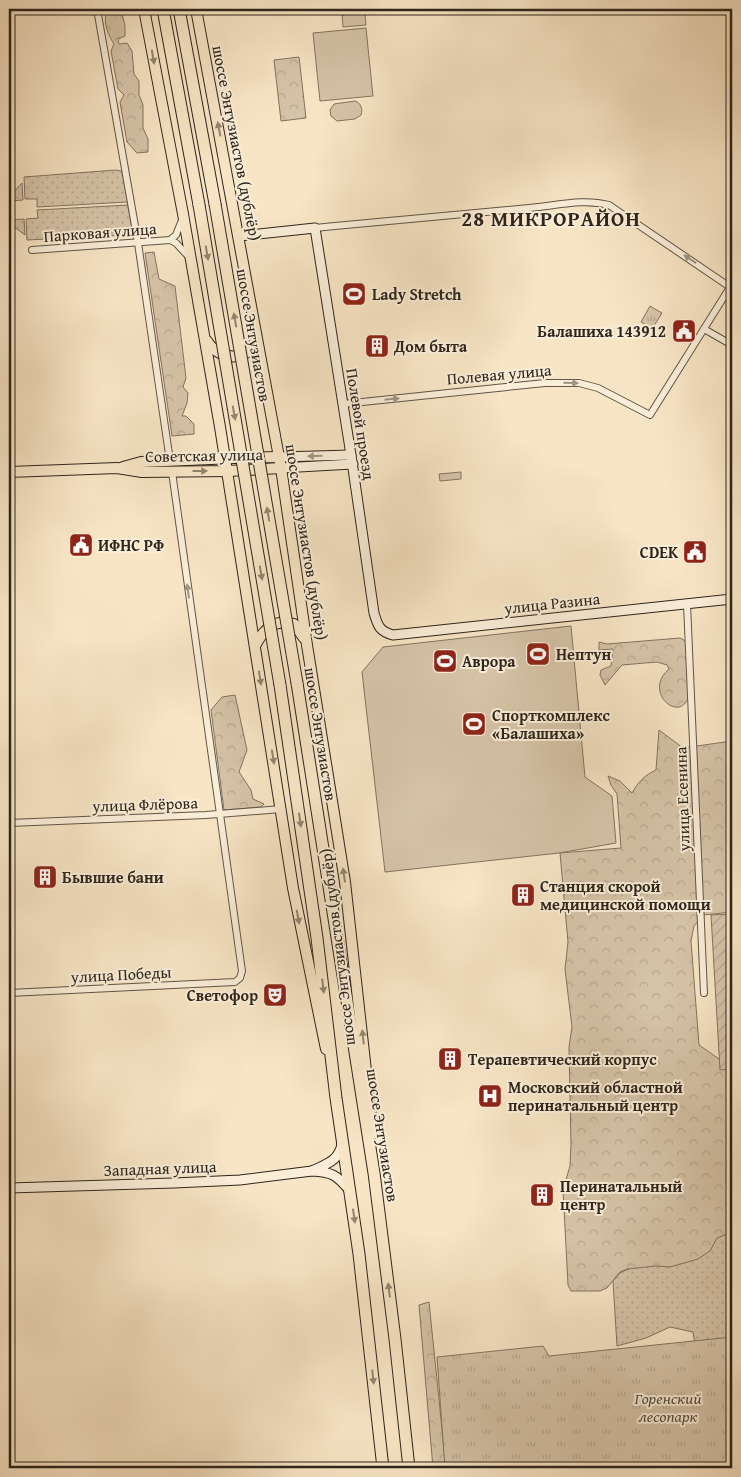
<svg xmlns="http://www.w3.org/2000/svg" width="741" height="1477" font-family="'Gentium Book Plus',serif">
  <defs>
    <pattern id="grass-dots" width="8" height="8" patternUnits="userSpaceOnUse" patternTransform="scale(1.25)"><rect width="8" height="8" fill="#d6c4a8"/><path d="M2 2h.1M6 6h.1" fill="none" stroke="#b8a890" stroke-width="1.8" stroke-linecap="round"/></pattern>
    <pattern id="forest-crowns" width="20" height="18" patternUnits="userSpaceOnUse" patternTransform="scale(1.25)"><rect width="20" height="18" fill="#d6c4a8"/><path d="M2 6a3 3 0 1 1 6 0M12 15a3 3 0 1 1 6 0" fill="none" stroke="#b8a890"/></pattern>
    <pattern id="park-tufts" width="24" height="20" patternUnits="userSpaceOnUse" patternTransform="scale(1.25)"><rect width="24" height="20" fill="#d6c4a8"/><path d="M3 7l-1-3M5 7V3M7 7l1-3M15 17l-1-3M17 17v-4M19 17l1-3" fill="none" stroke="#b8a890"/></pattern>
    <pattern id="garden-furrows" width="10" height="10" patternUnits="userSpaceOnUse" patternTransform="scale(1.25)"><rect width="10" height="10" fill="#d6c4a8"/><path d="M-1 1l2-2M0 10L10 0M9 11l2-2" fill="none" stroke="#b8a890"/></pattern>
  </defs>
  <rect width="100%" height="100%" fill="#f8e5c5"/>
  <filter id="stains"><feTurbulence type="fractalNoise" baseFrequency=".004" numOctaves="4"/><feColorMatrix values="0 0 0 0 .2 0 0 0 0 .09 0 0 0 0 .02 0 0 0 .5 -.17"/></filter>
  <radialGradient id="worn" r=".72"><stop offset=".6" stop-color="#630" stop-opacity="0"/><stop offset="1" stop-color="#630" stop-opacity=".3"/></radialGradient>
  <!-- grass -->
  <g fill="url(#grass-dots)" stroke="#827462">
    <polygon points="116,170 121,171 123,175 128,202 37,207 37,199 25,199 24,177"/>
    <polygon points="22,183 23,200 9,201 9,197"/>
    <polygon points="128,205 132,228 131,233 126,235 27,240 26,219 38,218 37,210"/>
    <polygon points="24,219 25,235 9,223 9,220"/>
    <polygon points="732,1231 732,1369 699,1369 693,1332 670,1327 646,1338 617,1346 613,1281 621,1272"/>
  </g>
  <!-- forest -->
  <g fill="url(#forest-crowns)" stroke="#827462">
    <path d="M108,9H121L125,26V36L118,39L119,44L127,43L132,51L134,74L139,81V95L143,105V128L148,139V152L137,153L127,142L120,102L124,95L118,89L111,51L114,44C107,33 102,20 108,9Z"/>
    <polygon points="299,57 306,118 281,121 274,60"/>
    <polygon points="154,252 159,279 175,286 186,378 183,387 188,393 187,403 182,416 186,416 194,424 194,434 172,436 145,253"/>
    <path d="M680,638L684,640L687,645L689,694C683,726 641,693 669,669L667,665L657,662L622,665L605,685L600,675L601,670L611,666L613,649L599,650V642L607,644Z"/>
    <polygon points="235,695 247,750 239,772 251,790 253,799 264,804 261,807 224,810 211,710 222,697"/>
    <path d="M659,730L683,748L732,741V912L703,915L694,926L691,941L699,1045L732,1068V1173L729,1174L732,1188V1232L717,1238L710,1251L698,1259L670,1267L656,1266L627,1269L620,1272L607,1288L600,1291H571L568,1285L563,1190L570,1166L571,1145L569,1047L572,1027L565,969L568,942L560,853L621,848L617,794L611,785L608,776L620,781L632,793C638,782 645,775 656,770Z"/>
    <polygon points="429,1302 446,1468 433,1468 419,1305"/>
  </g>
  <!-- park -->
  <g fill="url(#park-tufts)" stroke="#827462">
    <polygon points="650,306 662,313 652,329 641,322"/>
    <polygon points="461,472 461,479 440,481 439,474"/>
    <polygon points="732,1337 732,1468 445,1468 437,1357 543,1346 549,1356"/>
  </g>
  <!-- garden -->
  <polygon fill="url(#garden-furrows)" stroke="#827462" points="732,914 732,1069 720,1070 711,915"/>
  <!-- pitch -->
  <g fill="#d6c4a8" stroke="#827462">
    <polygon points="365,13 366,25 343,27 342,15"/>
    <polygon points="366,28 373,96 320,101 313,33"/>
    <path d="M355,101C361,103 363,109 361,115L355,119L337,121L331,116L330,110L334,104Z"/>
    <polygon points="571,626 585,777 612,796 616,843 559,853 385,872 362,672 383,647"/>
  </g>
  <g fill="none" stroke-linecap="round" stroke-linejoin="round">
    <defs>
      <g id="street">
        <polyline points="97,9 138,243 170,461"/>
        <path d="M315,228C386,221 457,215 529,208C556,206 582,198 609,205L730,287"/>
        <polyline points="170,240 176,243 189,257"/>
        <polyline points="32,250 170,240 176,235 182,220"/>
        <polyline points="704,329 732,345"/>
        <polyline points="343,404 545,383 579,383 598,388 650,415 732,284"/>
        <polyline points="687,604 704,993"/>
        <polyline points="9,823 206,815 281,809"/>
        <polyline points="9,993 235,982 240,978 242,971 172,472"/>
      </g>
      <g id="secondary">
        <path d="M240,236L315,228L351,455L374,613C378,626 379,631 393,635L732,599"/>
        <polyline points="279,457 351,455"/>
        <polyline points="281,468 353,464"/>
        <path d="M342,1144C339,1161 326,1164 312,1171C332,1172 337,1175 350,1191"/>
        <polyline points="9,1188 174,1183 240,1180 312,1171"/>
      </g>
      <g id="primary">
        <polyline points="144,9 183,214 220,427 293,888 326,1049"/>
        <polyline points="196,9 281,468 307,645 345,882 373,1134"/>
        <path d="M207,341C220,363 255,362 256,334"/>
        <polyline points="123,467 141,462 234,458 279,457"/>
        <polyline points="9,472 117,468 142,472 228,471 281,468"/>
        <path d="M255,646C263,630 274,618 294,624L304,638"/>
      </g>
      <g id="highway">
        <polyline points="163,9 199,205"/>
        <polyline points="179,9 215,204"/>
        <polyline points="297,683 374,1173 395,1339 409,1468"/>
        <polyline points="280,685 317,938 336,1098 359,1254 383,1468"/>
      </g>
    </defs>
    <!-- street casing -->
    <use href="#street" stroke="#605546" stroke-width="8"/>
    <!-- secondary casing -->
    <use href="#secondary" stroke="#2e251b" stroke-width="11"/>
    <!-- primary casing -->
    <use href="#primary" stroke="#2e251b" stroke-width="12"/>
    <!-- highway casing -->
    <use href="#highway" stroke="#2e251b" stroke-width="13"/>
    <!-- street -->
    <use href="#street" stroke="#faeed9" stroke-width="6"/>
    <!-- secondary -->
    <use href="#secondary" stroke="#faeed9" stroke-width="9"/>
    <!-- primary -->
    <use href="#primary" stroke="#f8e5c5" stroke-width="10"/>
    <!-- highway -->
    <use href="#highway" stroke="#f8e5c5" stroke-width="11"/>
    <defs>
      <g id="highway-bridge">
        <polyline points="215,204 297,683"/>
        <polyline points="199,205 280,685"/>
      </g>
    </defs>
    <!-- highway-bridge casing -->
    <use href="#highway-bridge" stroke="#2e251b" stroke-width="13" stroke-linecap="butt"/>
    <!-- highway-bridge -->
    <use href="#highway-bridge" stroke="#f8e5c5" stroke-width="11"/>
  </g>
  <!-- one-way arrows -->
  <defs><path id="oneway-solid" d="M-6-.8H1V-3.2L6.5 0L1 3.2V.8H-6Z" transform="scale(1.25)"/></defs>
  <g fill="#938570">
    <use href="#oneway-solid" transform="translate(153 57) rotate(80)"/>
    <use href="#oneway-solid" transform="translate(219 129) rotate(-101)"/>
    <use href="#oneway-solid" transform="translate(207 253) rotate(80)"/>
    <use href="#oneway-solid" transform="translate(235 320) rotate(-100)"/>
    <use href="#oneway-solid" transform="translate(234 413) rotate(80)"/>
    <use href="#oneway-solid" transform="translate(200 471)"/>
    <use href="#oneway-solid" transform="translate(268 514) rotate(-100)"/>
    <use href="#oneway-solid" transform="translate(261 573) rotate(80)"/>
    <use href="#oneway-solid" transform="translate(260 678) rotate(81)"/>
    <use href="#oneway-solid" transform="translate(273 757) rotate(81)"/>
    <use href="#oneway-solid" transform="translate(300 820) rotate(82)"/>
    <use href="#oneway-solid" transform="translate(344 875) rotate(-98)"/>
    <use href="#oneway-solid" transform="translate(298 917) rotate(80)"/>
    <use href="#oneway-solid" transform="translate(323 986) rotate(83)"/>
    <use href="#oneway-solid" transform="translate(363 1037) rotate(-96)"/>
    <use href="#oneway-solid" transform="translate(354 1216) rotate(82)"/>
    <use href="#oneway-solid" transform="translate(389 1290) rotate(-97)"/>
    <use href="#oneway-solid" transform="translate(373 1377) rotate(84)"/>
  </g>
  <g fill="#9e9484">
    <use href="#oneway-solid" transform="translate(690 259) rotate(-146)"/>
    <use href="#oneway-solid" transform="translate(571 383) rotate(2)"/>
    <use href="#oneway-solid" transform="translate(392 399) rotate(-6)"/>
    <use href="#oneway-solid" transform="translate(315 456) rotate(179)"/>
    <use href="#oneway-solid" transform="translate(188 591) rotate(-98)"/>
  </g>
  <!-- icons -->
  <defs>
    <symbol id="stadium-square" viewBox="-11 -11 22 22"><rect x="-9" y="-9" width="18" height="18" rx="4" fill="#8f2418" stroke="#faeed9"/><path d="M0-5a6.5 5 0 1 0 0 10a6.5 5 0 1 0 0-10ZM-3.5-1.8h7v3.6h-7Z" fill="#fff"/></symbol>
    <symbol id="civic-square" viewBox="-11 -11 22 22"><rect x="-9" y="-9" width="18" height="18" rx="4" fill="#8f2418" stroke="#faeed9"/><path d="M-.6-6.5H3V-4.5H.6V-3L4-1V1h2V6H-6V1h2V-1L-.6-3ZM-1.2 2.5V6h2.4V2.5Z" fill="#fff"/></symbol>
    <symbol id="building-square" viewBox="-11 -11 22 22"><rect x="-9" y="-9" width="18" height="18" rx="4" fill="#8f2418" stroke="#faeed9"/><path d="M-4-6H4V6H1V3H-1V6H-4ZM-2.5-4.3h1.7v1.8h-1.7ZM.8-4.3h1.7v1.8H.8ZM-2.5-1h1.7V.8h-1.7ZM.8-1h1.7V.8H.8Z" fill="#fff"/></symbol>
    <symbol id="theatre-square" viewBox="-11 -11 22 22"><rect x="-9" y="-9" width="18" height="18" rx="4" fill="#8f2418" stroke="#faeed9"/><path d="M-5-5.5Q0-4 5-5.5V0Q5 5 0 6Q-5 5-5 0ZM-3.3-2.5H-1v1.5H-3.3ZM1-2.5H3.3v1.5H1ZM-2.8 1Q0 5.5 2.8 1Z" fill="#fff"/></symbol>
    <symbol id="hospital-square" viewBox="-11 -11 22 22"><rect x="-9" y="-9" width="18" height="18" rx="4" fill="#8f2418" stroke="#faeed9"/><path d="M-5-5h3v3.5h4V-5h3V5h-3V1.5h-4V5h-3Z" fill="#fff"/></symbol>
  </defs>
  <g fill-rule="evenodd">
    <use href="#stadium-square" x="340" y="280" width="28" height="28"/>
    <use href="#civic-square" x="670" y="317" width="28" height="28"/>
    <use href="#building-square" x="363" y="332" width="28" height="28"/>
    <use href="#civic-square" x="67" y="531" width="28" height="28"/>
    <use href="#civic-square" x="681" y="538" width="28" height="28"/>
    <use href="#stadium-square" x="524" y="640" width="28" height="28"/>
    <use href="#stadium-square" x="431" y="647" width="28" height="28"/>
    <use href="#stadium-square" x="460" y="710" width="28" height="28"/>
    <use href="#building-square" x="31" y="863" width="28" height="28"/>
    <use href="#building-square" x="509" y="881" width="28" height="28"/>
    <use href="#theatre-square" x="261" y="981" width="28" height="28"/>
    <use href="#building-square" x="436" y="1045" width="28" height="28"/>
    <use href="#hospital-square" x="476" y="1082" width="28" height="28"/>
    <use href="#building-square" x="528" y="1181" width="28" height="28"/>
  </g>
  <g text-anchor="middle" stroke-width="4" stroke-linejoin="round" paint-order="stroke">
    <!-- street labels -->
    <g font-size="16" fill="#2e251b" stroke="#faeed9">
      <text transform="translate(237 143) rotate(79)" y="6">шоссе Энтузиастов (дублёр)</text>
      <text transform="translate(100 232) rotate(-4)" y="6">Парковая улица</text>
      <text transform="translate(254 335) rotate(80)" y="6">шоссе Энтузиастов</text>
      <text transform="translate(499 374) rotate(-5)" y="6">Полевая улица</text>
      <text transform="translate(361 424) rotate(81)" y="6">Полевой проезд</text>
      <text transform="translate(204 455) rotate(-1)" y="6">Советская улица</text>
      <text transform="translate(307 542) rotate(81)" y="6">шоссе Энтузиастов (дублёр)</text>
      <text transform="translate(552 603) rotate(-6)" y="6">улица Разина</text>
      <text transform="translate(321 734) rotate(81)" y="6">шоссе Энтузиастов</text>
      <text transform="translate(682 799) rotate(-92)" y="6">улица Есенина</text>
      <text transform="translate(145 804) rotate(-2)" y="6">улица Флёрова</text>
      <text transform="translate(337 947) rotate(-97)" y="6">шоссе Энтузиастов (дублёр)</text>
      <text transform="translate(121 974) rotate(-3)" y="6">улица Победы</text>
      <text transform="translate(383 1135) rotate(81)" y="6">шоссе Энтузиастов</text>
      <text transform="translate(160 1168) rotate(-2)" y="6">Западная улица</text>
    </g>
    <!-- poi labels -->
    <g font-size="16" font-weight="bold" fill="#2e251b" stroke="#faeed9" text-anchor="start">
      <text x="372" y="300">Lady Stretch</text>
      <text x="666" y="337" text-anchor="end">Балашиха 143912</text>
      <text x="394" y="352">Дом быта</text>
      <text x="98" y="551">ИФНС РФ</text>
      <text x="678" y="558" text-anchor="end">CDEK</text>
      <text x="556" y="660">Нептун</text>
      <text x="462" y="667">Аврора</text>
      <text x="492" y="721">Спорткомплекс<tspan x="492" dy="18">«Балашиха»</tspan></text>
      <text x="62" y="883">Бывшие бани</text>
      <text x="540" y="892">Станция скорой<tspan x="540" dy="18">медицинской помощи</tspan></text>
      <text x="258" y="1001" text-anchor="end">Светофор</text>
      <text x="468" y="1065">Терапевтический корпус</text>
      <text x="508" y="1093">Московский областной<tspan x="508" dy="18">перинатальный центр</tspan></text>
      <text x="560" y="1192">Перинатальный<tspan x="560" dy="18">центр</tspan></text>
    </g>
    <!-- park labels -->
    <g font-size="16" font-style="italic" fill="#584d3e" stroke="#faeed9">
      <text x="668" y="1404">Горенский<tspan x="668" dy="18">лесопарк</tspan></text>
    </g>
    <!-- district labels -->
    <g font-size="21" font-weight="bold" letter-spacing="1" fill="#2e251b" stroke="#faeed9">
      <text x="551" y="226">28 МИКРОРАЙОН</text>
    </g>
  </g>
  <!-- margin -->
  <rect width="741" height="1477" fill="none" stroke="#f8e5c5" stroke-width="30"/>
  <rect x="10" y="10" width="721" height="1457" fill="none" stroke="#2e251b" stroke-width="2.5"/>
  <rect x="15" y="15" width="711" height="1447" fill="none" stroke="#2e251b"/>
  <rect width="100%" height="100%" filter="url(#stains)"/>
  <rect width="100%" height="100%" fill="url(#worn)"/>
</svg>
